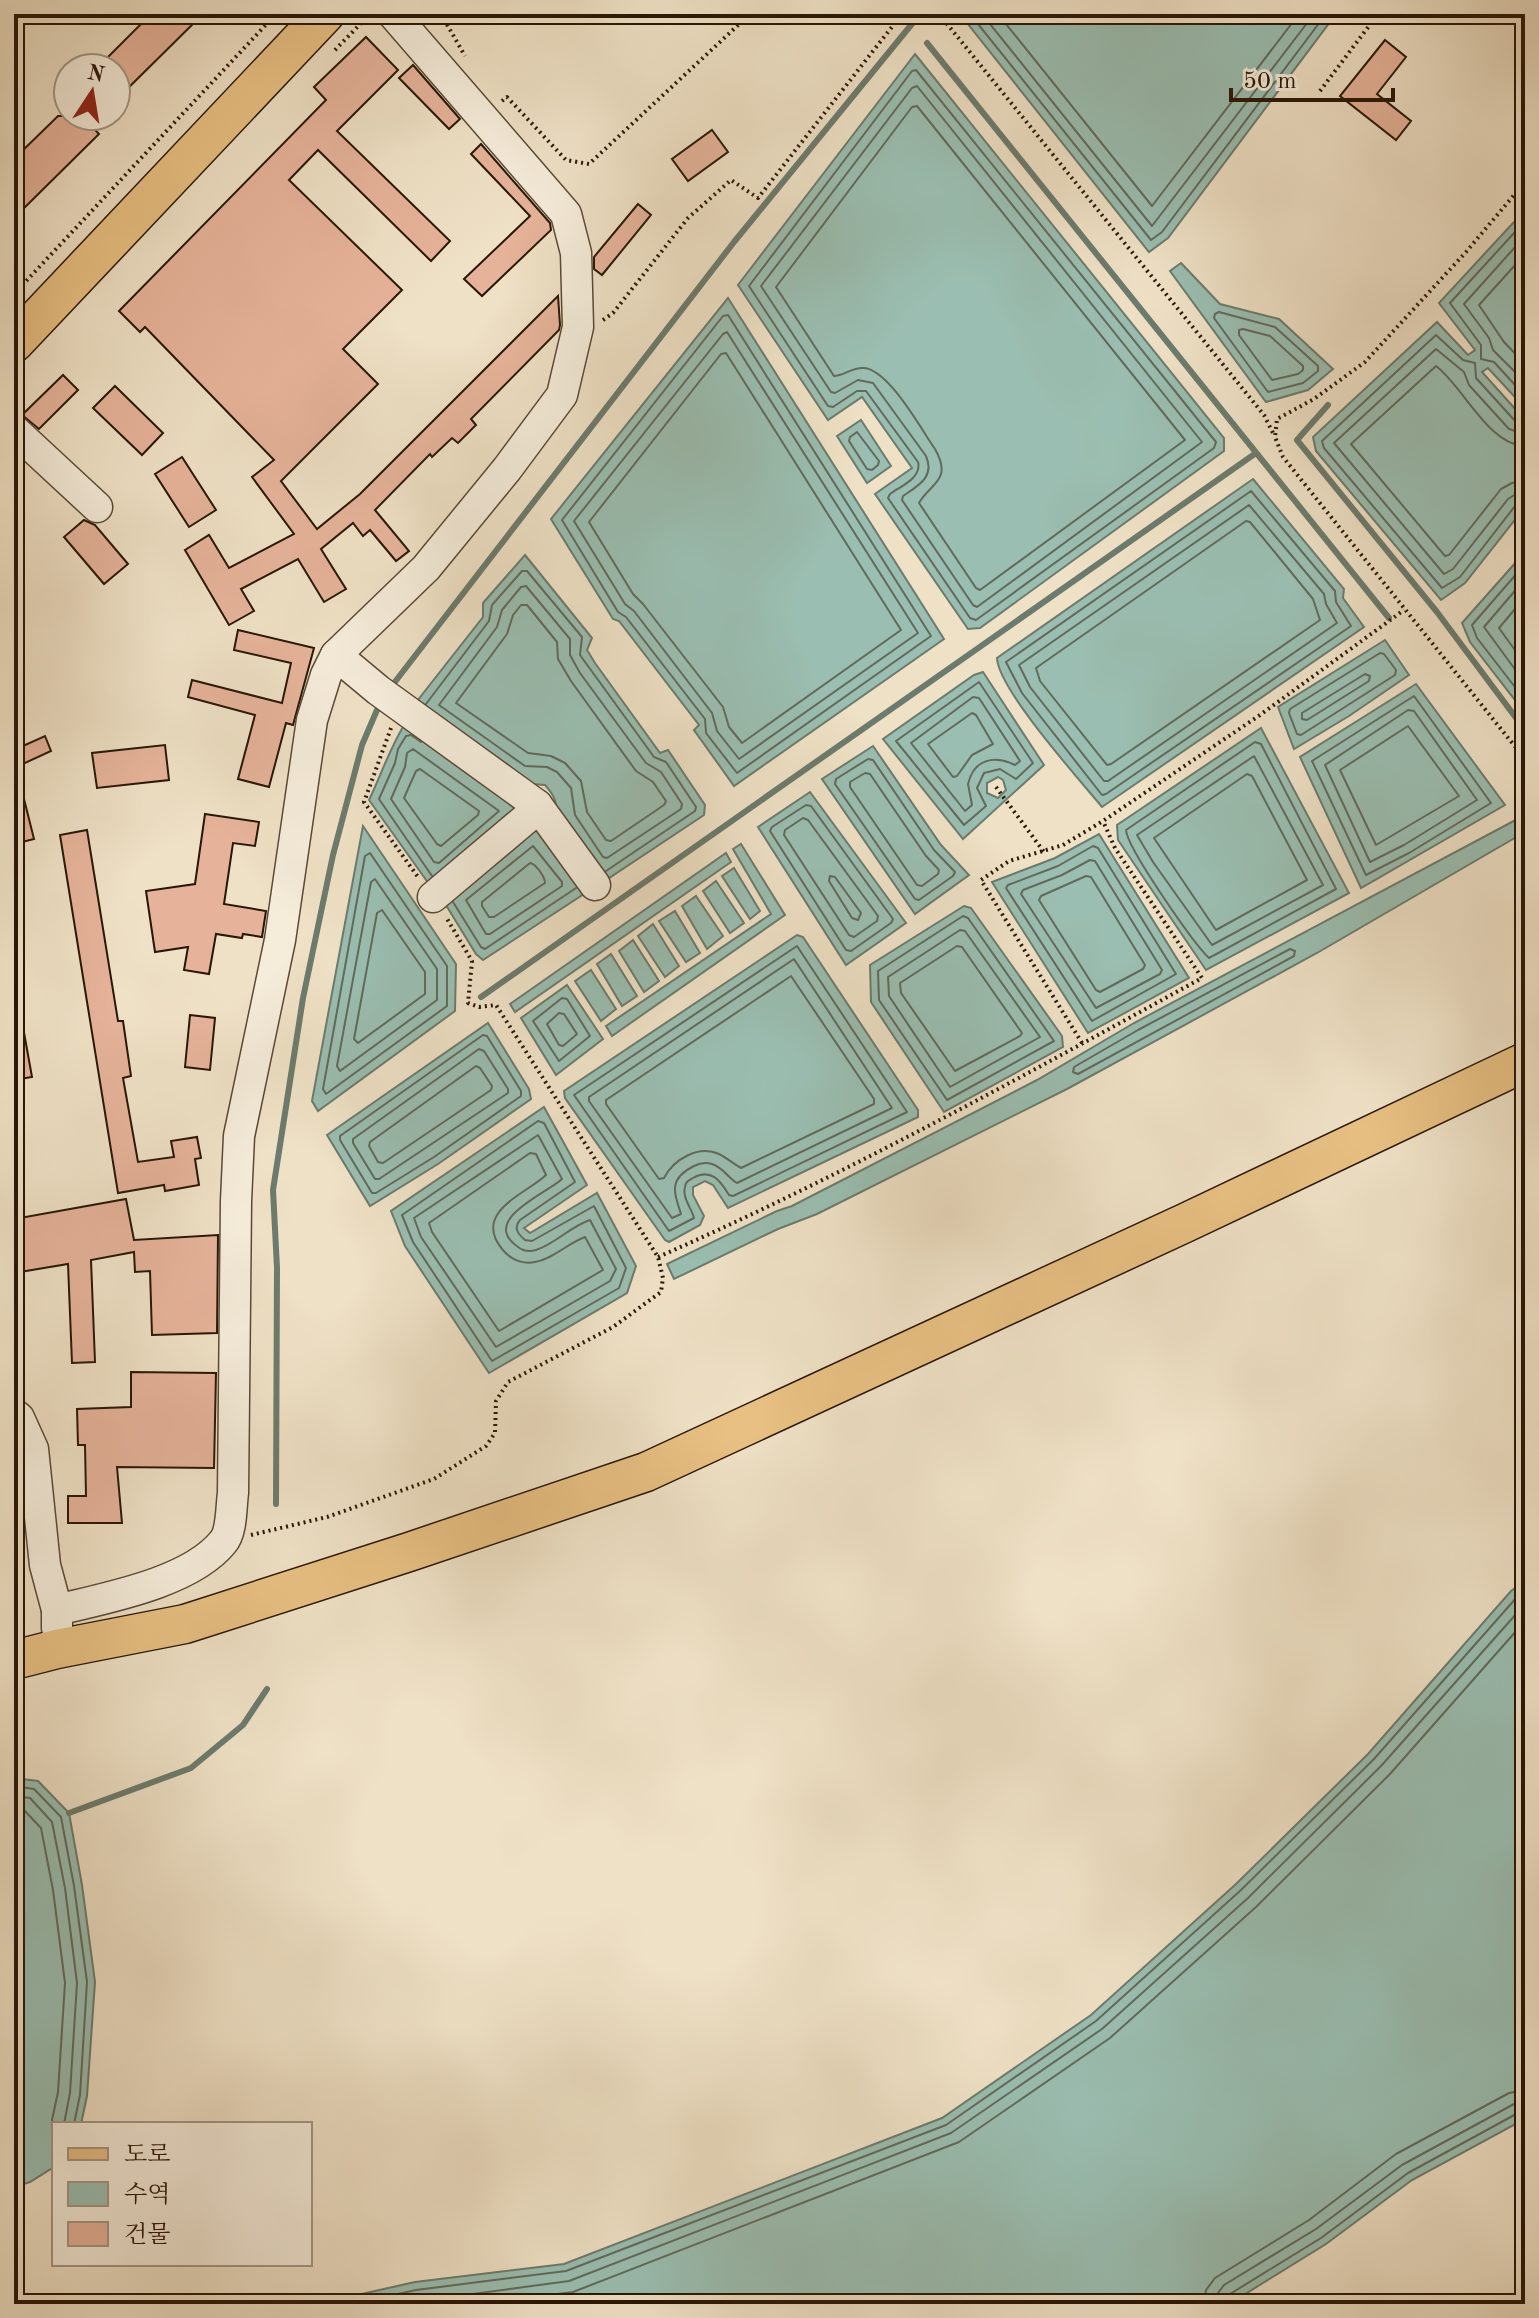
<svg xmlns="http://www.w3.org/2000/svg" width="1539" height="2318" font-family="'Old Standard TT','Noto Serif KR',serif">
  <rect width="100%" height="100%" fill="#efe1c6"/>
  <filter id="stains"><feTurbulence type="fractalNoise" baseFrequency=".0025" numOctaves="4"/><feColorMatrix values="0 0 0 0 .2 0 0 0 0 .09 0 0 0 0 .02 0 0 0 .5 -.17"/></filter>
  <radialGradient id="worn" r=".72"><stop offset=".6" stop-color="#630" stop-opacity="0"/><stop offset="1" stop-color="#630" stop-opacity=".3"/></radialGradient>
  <!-- water -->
  <g fill="#9abeb1" stroke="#6c7b6d" stroke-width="2" fill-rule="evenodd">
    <polygon points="960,14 1336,14 1168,238 1149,252"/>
    <polygon points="915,54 1224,438 1224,451 980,628 968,629 875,494 912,468 862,397 828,420 738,285"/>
    <polygon points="1525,210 1525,408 1488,368 1482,372 1525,420 1525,507 1465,583 1441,600 1316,451 1313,437 1437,322 1468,355 1475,350 1439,303"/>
    <polygon points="1181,263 1220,304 1279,319 1333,369 1308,390 1266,402 1170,271"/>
    <polygon points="728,298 944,639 734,786 694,730 699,725 619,621 613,619 551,519"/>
    <polygon points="861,420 891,466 867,483 837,436"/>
    <path d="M1253,479L1344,589L1343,598L1364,627L1102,807C1079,779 998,689 997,658Z"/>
    <polygon points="1525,552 1525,713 1470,642 1462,623"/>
    <path d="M525,555L592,638L587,650L595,663L660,753L668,750L705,805L704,815L600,884L555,818C558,803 555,796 545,785L533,784L414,705L483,617V603Z"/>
    <polygon points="1385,640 1409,675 1349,716 1294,749 1278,707"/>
    <path d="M983,672L1044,765L963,839L883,739L974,675ZM998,777L1003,780L1006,790L998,798L987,793V783Z"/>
    <polygon points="1416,684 1505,805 1361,888 1300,757"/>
    <path d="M406,722L517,809L434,891L369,800C382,773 390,747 406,722Z"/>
    <polygon points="1261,728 1349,893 1206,970 1118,840 1117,825"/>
    <polygon points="873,746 941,845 969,875 915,914 822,779"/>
    <polygon points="810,792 906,923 846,965 758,827"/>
    <polygon points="1525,815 1525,832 1317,953 1067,1089 817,1214 778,1229 674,1279 667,1264 777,1211 792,1206 1037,1080 1134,1023"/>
    <polygon points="530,824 545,828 590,890 483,960 476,954 441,897"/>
    <polygon points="363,826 456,964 455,1011 318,1111 312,1101"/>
    <polygon points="1099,834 1189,978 1088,1033 992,882 1055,858"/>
    <polygon points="741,844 785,915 612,1036 606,1026 771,914 733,849"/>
    <polygon points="726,853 731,862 515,1012 510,1004"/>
    <polygon points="734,868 760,911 750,919 722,876"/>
    <polygon points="716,881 744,923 730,933 703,891"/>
    <polygon points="696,896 723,936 707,949 682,906"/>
    <polygon points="964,906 971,908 1062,1036 1063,1047 944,1112 871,1002 870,965"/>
    <polygon points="675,911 700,953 686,962 659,921"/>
    <polygon points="653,924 679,966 665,977 638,936"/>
    <polygon points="797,935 803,937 918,1110 918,1117 728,1208 713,1185 705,1181 693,1187 693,1195 704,1216 700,1225 669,1242 665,1240 565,1098 564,1091"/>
    <polygon points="633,940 659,981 644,992 619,951"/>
    <polygon points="611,954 637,996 622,1006 597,964"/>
    <polygon points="591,970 616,1009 601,1021 575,981"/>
    <polygon points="567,985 603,1039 556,1075 521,1018"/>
    <polygon points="488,1023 529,1089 531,1099 438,1164 370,1206 327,1135"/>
    <polygon points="544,1107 587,1185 524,1228 530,1233 597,1193 636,1266 627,1293 489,1373 405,1246 391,1211"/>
    <polygon points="1525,1581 1525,2119 1412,2180 1326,2244 1229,2304 317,2304 415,2282 564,2264 942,2118 1091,2015 1236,1884 1368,1754 1511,1591"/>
    <polygon points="14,1778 38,1781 69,1813 82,1885 95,1982 87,2096 81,2124 54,2124 54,2167 30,2182 14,2187"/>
  </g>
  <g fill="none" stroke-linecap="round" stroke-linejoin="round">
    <!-- shore -->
    <g stroke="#616a5c" stroke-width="2">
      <polyline points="970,14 1151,240 1162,232 1326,14"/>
      <polyline points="982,14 1152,226 1314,14"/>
      <polyline points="998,14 1152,206 1299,14"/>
      <path d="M916,70L1216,442L1214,448L976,620L970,618L888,498L890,494C901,486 922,478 918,462L866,391H857L833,407L828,406L749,286L912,71Z"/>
      <path d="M917,86L1202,442L977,607L973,605L902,500L903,496C919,485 935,477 926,456L873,383L858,380L835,393L831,392L761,286L912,88Z"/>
      <path d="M917,106L1185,440L980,590L976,588L919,503C930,483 953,481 935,449C921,429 889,370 864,368C852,367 844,376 834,376L776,287L912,107Z"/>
      <polyline points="1525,221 1450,303 1481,345 1481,359 1494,362 1525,396"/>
      <polyline points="1525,236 1464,304 1489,338 1493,350 1525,382"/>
      <polyline points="1525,254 1479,305 1504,342 1525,364"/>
      <polygon points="1219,312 1275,327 1318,366 1318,371 1303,383 1268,392 1214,318 1215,314"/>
      <polygon points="728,315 931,636 737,773 706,733 705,719 626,617 618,612 562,520 723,316"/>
      <polygon points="1243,329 1270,336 1303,366 1303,370 1298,374 1272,380 1239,335 1239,330"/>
      <polygon points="727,332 918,633 739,759 717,731 712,713 634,611 625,604 574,521 723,334"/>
      <polygon points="726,353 901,630 742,743 729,727 723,707 643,604 633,594 589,522 721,354"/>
      <polyline points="1525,424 1516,422 1476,378 1475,363 1463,360 1436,335 1322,441 1324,448 1442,588 1460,577 1515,506 1525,503"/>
      <polygon points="857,432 879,461 878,465 872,470 867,469 849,441 850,437"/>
      <polyline points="1525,434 1509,429 1469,385 1464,372 1436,349 1334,443 1444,574 1453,569 1508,499 1516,494 1525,493"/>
      <path d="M1525,446C1488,445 1463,386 1436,366L1351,444L1445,556L1449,555L1501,489L1512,483L1525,481"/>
      <polygon points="1251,491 1335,591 1336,602 1351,626 1106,794 1102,795 1022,693 1006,662"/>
      <polygon points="1249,505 1324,594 1326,604 1337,623 1108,781 1104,781 1030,687 1019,665"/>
      <polygon points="1246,521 1250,522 1313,599 1320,620 1111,764 1107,765 1040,681 1036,668"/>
      <polyline points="1525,564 1472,625 1477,638 1525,700"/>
      <polyline points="1525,579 1484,627 1525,683"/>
      <polygon points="526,586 570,639 570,655 580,673 646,763 661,772 682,804 681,809 607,858 603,857 575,815 571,788 557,772 547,767 525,766 439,705 497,627 502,610 521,587"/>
      <polyline points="1525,597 1499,628 1525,664"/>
      <polygon points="521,605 527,605 557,642 558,659 571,681 636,771 653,782 666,801 664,805 611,841 606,840 587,812 581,781 565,763 551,756 528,753 456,703 507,634 513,615"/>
      <polygon points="1380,653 1384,654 1396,670 1395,675 1301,735 1297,734 1289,713 1290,709"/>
      <polygon points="1365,674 1370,676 1369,681 1307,720 1302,719 1302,713"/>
      <polygon points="979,682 1033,763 1016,779 1000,769 984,773 977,788 986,806 964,825 896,741"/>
      <polygon points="1414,696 1491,803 1409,853 1366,875 1312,761"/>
      <path d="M973,697L979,698L1020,761L1015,765C994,755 974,759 968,784L972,805L965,811L911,743Z"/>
      <polyline points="426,704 489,621 492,605 522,571 527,571 582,637 580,655 654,757 666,762 696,807 695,811 606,871"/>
      <polygon points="1408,710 1414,711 1477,800 1404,845 1370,862 1325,765"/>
      <polygon points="972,713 976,715 993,744 972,755 957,776 953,777 928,744"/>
      <polygon points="1408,726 1459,796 1376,845 1340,770"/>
      <polyline points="421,742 411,735 406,736 398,749 395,763 379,799 432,876"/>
      <path d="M1255,742L1261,744L1336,889L1209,958C1194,944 1127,848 1126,830Z"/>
      <polygon points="413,749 499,811 439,863 434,862 391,799 405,767 407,753"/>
      <polygon points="1254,756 1323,885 1212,945 1153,862 1137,835"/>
      <polygon points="868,759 873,760 934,850 955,872 953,876 919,900 915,899 835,784 836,779"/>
      <polygon points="420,769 479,811 478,815 441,846 437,844 404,798 416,771"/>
      <polygon points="865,773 870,774 926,856 939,870 938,874 922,886 917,885 850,787 850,782"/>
      <polygon points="1247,774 1252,776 1307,880 1216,930 1154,838"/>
      <polygon points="806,805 811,806 893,919 891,923 851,951 846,950 770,831 772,827"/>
      <polygon points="803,818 808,820 878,916 877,921 854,937 849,935 784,835 785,830"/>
      <polygon points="533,846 562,882 562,886 490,934 486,934 466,900"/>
      <polygon points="1093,846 1098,848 1176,974 1092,1021 1006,888 1008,885 1058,866"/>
      <polygon points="370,853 447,966 447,1006 326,1094 323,1089 365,856"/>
      <polygon points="1090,860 1095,861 1162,970 1160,974 1096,1008 1021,894 1023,890 1062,875"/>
      <path d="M530,863C536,864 545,877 545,883L494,917H489L482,906V902Z"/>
      <polygon points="830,876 835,877 861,913 858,920 852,918 829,881"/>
      <polygon points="1086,876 1091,877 1145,965 1143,969 1100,992 1096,990 1039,900 1041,896"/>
      <polygon points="375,879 437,969 437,1000 340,1071 337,1066 371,882"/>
      <polyline points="453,902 481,947 485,949 576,888"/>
      <polygon points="382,910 425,972 425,994 358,1043 354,1039 377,913"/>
      <polygon points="963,916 968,918 1054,1041 947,1100 879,1000 878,971"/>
      <polygon points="960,930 965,931 1040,1037 950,1087 889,996 888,977"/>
      <path d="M797,946L907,1112L733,1196L729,1195C720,1180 711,1168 693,1178C688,1181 686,1181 685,1187C682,1198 692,1209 694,1218L669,1231L574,1095Z"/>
      <polygon points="957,946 962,947 1022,1033 1020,1036 955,1071 901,993 900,983"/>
      <polygon points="1290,949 1295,951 1294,956 1078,1074 1073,1072 1074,1067 1138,1030"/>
      <path d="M794,959L892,1108L737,1183C728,1178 724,1168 712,1164C705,1162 700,1163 694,1166C668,1179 674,1192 681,1214L672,1218L589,1101V1097Z"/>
      <path d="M791,976L874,1099V1104L741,1168C734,1164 727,1158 719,1154C698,1145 674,1159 664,1178L659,1179L606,1104V1100Z"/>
      <polygon points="562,998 567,999 590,1036 559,1061 533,1021"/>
      <polygon points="559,1013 564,1014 577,1034 563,1046 559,1045 547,1024"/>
      <polygon points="483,1035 487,1036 521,1091 521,1096 434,1157 376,1193 372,1193 340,1140 340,1136"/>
      <polygon points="479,1049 484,1051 508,1089 508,1093 379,1179 375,1179 353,1143 353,1139"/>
      <polygon points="476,1066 480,1068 492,1086 491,1090 383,1163 378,1162 369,1146 370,1142"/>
      <path d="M538,1121L544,1123L575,1182L520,1220C513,1228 518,1234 525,1240L532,1241L594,1206L626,1268L619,1288L492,1361L413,1242L402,1215Z"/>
      <path d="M538,1135L562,1179C546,1194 479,1220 518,1247C523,1251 529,1252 536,1250C555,1244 571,1226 590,1220L616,1269L610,1281L496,1347L421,1237L414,1218Z"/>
      <path d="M530,1153L536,1154L546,1175C526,1194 472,1212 502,1249C510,1259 522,1265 535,1262C553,1259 568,1243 585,1237L603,1270L499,1331L432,1232L429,1223Z"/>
      <polyline points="14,1786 34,1789 61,1817 74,1886 87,1982 80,2095 74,2124"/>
      <polyline points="14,1796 30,1798 52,1822 65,1888 77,1983 70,2093 64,2124"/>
      <polyline points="14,1808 24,1810 41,1828 53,1890 65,1983 58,2092 52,2120 54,2134"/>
      <polyline points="353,2304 416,2290 566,2271 946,2125 1096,2021 1241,1890 1374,1759 1517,1597 1525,1591"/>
      <polyline points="398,2304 569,2281 951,2133 1102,2029 1248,1898 1381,1766 1525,1604"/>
      <polyline points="481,2304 573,2292 959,2142 1110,2038 1256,1907 1390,1774 1525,1621"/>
      <polyline points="1204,2304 1206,2290 1215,2278 1309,2220 1396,2154 1509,2093 1525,2090"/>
      <polyline points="1216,2304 1218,2293 1224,2285 1316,2229 1402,2165 1514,2104 1525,2102"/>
      <polyline points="1226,2304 1230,2294 1321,2238 1408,2173 1518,2113 1525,2112"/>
    </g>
    <!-- stream -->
    <g stroke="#6c7b6d" stroke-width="6">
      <polyline points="927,43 1389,618"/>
      <polyline points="1328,405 1297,440 1437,612 1525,730"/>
      <polyline points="391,687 734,242 920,14"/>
      <polyline points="481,997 1256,453"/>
      <polyline points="276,1504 277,1268 273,1190 303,998 333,855 362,745 380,703"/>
      <polyline points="69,1813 191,1768 243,1725 267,1689"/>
    </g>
  </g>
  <!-- building -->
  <g fill="#e6b39a" stroke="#281606" stroke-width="2">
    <polygon points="151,14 203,14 116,100 116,68 97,68"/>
    <polygon points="366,37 398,70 337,131 450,241 431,261 318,150 289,180 402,290 343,349 378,384 281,481 317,529 360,494 558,296 560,325 559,330 471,419 476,425 458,443 452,438 432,457 430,454 375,510 409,551 396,561 370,530 363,536 353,523 321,549 346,589 324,602 298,559 241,589 254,611 229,625 185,550 209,535 229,568 294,534 252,477 274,460 145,327 140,332 119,311 326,100 314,87"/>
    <polygon points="1385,40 1406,57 1377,94 1411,121 1396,140 1340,96"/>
    <polygon points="413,65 460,119 449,129 399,78"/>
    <polygon points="58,116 82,116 99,134 14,218 14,159"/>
    <polygon points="712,130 728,152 688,181 672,159"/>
    <polygon points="481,144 550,223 551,230 482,296 464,279 530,216 471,154"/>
    <polygon points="638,204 651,215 602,275 594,269 594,257"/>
    <polygon points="63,375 78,390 39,429 22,415"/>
    <polygon points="115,386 163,433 142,455 93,408"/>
    <polygon points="182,457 216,510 189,527 155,474"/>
    <polygon points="84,520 95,525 128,564 104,584 64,537"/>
    <polygon points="238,630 314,648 293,725 286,723 269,787 238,779 255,715 188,697 192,680 282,703 291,663 234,650"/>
    <polygon points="45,736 51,751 14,768 14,750"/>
    <polygon points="165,745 169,780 97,788 92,753"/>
    <polygon points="20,783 34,839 14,844 14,784"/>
    <polygon points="205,814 259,822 255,846 233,843 224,904 266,911 262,937 243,934 242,938 216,934 209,974 184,970 188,947 155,952 146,891 195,884"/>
    <polygon points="87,830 118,1021 123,1021 131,1076 123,1078 138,1162 174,1157 171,1141 197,1137 201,1158 195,1159 199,1185 165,1191 164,1185 118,1193 60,835"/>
    <polygon points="190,1015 215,1018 210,1070 185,1067"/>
    <polygon points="23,1027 32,1077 14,1080 14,1028"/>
    <polygon points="126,1199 134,1240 218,1235 217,1333 152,1335 150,1271 135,1272 134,1252 91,1260 95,1362 72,1363 68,1264 14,1273 14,1219"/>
    <polygon points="131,1372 216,1373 214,1468 117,1467 122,1523 68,1523 68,1496 86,1496 85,1445 78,1445 77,1409 131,1407"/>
  </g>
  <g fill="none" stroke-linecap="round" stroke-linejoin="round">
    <defs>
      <g id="minor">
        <polyline points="14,430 97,507"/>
        <polyline points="336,655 378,690 537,805 595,885"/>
        <polyline points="433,897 528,817 537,805"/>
        <polyline points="14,1414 19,1418 33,1449 45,1565 57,1610 57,1628"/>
        <path d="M57,1610C105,1598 190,1583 223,1542C232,1532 231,1507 233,1493L236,1201L239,1136L280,940L312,720L326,675L336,655L426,568L507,469L562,395L578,327L576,253L566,214L393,14"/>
      </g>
      <g id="major">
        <polyline points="14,343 325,14"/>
        <polyline points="14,1660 57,1649 185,1624 409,1552 646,1472 1185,1223 1525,1062"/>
      </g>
    </defs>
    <!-- minor casing -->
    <use href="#minor" stroke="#5a4936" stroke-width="33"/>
    <!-- major casing -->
    <use href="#major" stroke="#281606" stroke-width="41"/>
    <!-- path -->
    <g stroke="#281606" stroke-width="4" stroke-dasharray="2 4" stroke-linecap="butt">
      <polyline points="441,14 465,56"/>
      <polyline points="939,14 1264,415 1274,435"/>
      <polyline points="335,50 368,16"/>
      <polyline points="1320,91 1378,14"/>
      <polyline points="502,101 507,97 566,160 589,164 750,14"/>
      <polyline points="1525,182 1466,252 1365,362 1314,399 1277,419 1275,437 1283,457 1525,759"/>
      <polyline points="14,294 276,14"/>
      <polyline points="603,320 613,313 688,218 731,180 758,198 902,14"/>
      <polyline points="14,380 22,371"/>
      <polyline points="391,728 364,802 418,877"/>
      <polyline points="996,787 1044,852"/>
      <polyline points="1082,1043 981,880 1009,861 1063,845 1103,821 1260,715 1404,610"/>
      <path d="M658,1257C845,1175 1023,1076 1202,978L1115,848L1103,821"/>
      <polyline points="251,1535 327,1517 434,1479 486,1446 495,1433 496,1401 508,1382 613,1327 661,1292 663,1278 658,1257 496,1005 479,1007 468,1003 472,961 446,917"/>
    </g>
    <!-- minor -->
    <use href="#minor" stroke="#f5ecda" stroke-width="30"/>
    <!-- major -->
    <use href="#major" stroke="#e8c083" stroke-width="38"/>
  </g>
  <!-- margin -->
  <rect width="1539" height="2318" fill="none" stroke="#efe1c6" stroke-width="48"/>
  <rect x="16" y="16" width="1507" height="2286" fill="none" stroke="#281606" stroke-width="4"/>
  <rect x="24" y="24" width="1491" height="2270" fill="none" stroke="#281606" stroke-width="2"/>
  <!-- legend -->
  <rect x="52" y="2122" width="260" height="144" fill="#f5ecda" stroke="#a39685" stroke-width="2"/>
  <rect x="68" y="2148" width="40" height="12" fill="#e8c083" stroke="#a39685" stroke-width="2"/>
  <text x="124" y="2162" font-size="24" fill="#281606">도로</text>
  <rect x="68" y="2182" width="40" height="24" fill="#9abeb1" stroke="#a39685" stroke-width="2"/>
  <text x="124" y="2202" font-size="24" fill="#281606">수역</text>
  <rect x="68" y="2222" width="40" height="24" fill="#e6b39a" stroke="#a39685" stroke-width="2"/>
  <text x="124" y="2242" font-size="24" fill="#281606">건물</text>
  <!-- north arrow -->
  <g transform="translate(92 92) rotate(12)"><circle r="38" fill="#f5ecda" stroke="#a39685" stroke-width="2"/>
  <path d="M0-6L14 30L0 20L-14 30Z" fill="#8f2418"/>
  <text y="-12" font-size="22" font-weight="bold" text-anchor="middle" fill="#281606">N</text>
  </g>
  <!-- scale -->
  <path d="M1231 88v12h162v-12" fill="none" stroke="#281606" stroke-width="4"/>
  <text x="1243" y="88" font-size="24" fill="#281606" stroke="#f5ecda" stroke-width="6" paint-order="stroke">50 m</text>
  <rect width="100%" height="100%" filter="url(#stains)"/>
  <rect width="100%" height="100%" fill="url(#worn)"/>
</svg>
